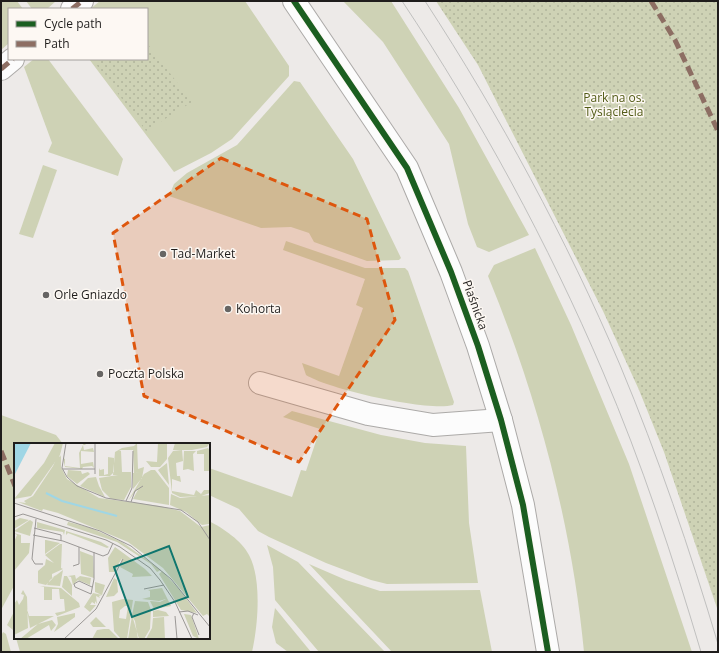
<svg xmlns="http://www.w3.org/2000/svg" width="719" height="653" font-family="'Open Sans',sans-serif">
  <defs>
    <pattern id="park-dots" width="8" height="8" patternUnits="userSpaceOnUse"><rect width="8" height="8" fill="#ced2b5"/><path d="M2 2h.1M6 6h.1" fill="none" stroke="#b0b49b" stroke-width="1.8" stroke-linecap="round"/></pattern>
  </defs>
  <rect width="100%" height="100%" fill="#edeae8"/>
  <!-- grass -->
  <g fill="#ced2b5">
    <polygon points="1,1 17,1 23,9 9,9 9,43 1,50"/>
    <polygon points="26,1 56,1 47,9 32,9"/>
    <polygon points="100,1 245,1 289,66 289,76 232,139 211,153 174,172 89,59 147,59 147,9 90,9"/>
    <polygon points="343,1 391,1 459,108 529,235 489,252 477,247 468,224 449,144 383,42"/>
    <polygon points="34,59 48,59 123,159 118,176 48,152 52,143 24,67"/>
    <polygon points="294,81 300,82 353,159 401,258 399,260 367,261 314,242 309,233 291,227 261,228 169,196 174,184 187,173 237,145"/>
    <polygon points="43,165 57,170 33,238 19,234"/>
    <path d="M286,241L365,268H405L408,271L454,402L453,405C428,412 328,389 306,375L302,363L339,376L363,308L356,305L365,279L283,250Z"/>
    <path d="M535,248L571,325L629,464L692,652H584C572,524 537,395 488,276L494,265Z"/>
    <polygon points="292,411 381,435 425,443 466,446 469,523 478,583 387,584 371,580 326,563 269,537 258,531 239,509 209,495 209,468 292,497 301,470 306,471 320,429 283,417"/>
    <polygon points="1,415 56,435 63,444 15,444 15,584 1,610"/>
    <path d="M209,521C223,528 242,541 249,555C262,579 258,626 252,652H20L16,638H209Z"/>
    <polygon points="267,545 298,562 385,652 319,652 275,600 273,567"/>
    <polygon points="309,564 346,580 380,591 480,590 492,652 392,652"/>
    <polygon points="275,608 311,652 288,652 276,643 272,627"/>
    <polygon points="15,610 15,636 13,630 7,625"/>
    <polygon points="3,632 6,634 11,652 1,652 1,636"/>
  </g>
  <!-- park -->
  <g fill="url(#park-dots)">
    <polygon points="436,1 718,1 718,611 664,452 639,390 603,311 478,65"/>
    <polygon points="147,43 192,102 146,131 95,63 101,59 147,59"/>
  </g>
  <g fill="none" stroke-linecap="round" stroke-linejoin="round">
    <defs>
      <g id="minor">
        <polyline points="294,1 407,168 451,272 478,346 501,420 523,505 548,652"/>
        <polyline points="72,9 82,1"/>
        <polyline points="1,69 13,59"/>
        <polyline points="260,383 368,414 433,425 501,420"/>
      </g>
    </defs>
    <!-- minor casing -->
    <use href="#minor" stroke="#acaaa8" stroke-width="24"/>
    <!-- minor -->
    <use href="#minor" stroke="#fcfcfc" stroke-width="22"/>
    <!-- tram -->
    <g stroke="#c0c0bf" stroke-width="1">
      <path d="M402,1C480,118 548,243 603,372C642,463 673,558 701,652"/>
      <path d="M425,1C500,116 566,238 620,365C658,456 690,550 718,644"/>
    </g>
    <!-- quiet -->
    <g stroke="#8d6e63" stroke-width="5" stroke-dasharray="10 5" stroke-linecap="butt">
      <polyline points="651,1 675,40 718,131"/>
      <polyline points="72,9 82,1"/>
      <polyline points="1,69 13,59"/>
      <polyline points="1,451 15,486"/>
    </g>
    <defs>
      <polyline id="cycleway" points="294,1 407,168 451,272 478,346 501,420 523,505 548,652"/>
    </defs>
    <!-- cycleway casing -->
    <use href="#cycleway" stroke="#fdf8f3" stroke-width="8"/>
    <!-- cycleway -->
    <use href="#cycleway" stroke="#1b5e20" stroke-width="6"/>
  </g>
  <!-- marked area -->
  <path fill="#de560d" fill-opacity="0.2" stroke="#de560d" stroke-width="3" stroke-dasharray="8 5" stroke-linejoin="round" d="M221,158L367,219L395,320L299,462L144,396L113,233Z"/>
  <!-- markers -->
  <g fill="#676563" stroke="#fdf8f3" stroke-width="1.5">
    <circle cx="163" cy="254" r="4"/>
    <circle cx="46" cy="295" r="4"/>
    <circle cx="228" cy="309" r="4"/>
    <circle cx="100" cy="374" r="4"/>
  </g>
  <g text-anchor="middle" stroke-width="3" stroke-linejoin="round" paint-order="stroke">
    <!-- park labels -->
    <g font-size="12" fill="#525b16" stroke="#fdf8f3">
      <text x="614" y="102">Park na os.<tspan x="614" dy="14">Tysiąclecia</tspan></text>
    </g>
    <!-- poi labels -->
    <g font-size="12" fill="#1f1d1c" stroke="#fdf8f3" text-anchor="start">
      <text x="171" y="258">Tad-Market</text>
      <text x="54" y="299">Orle Gniazdo</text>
      <text x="236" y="313">Kohorta</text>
      <text x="108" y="378">Poczta Polska</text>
    </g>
    <!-- street labels -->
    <g font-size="12" fill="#1f1d1c" stroke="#fdf8f3">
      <text transform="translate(475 305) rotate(70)" y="4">Piaśnicka</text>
    </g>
  </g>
  <!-- overview -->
  <g transform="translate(14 443)">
    <rect width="196" height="196" fill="#edeae8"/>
    <path d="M70,0L72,2H69L70,7L79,5L80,9L67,8V21L79,19L80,25L78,23L69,24L68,26L51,24L49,15L51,16V23L66,25L65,10ZM123,0L124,26L130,24L128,35L119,46V30L127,29L120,30L119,7H105L107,8L108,29H117V44L110,57L97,56L88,47L85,35L104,32H99L101,9L108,5L120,3ZM144,0H153V16L146,24H137L132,18L143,19ZM161,0H196L193,4L178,7H159ZM194,5L196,8V24L195,28H190V11H183V8ZM168,7L169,18L162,20L163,33H166L167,39L158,36V48L180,52L182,47L187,51L190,47H196V50L187,53L166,54L158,50L154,15L159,8ZM170,8H182L179,11L180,28L174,26L169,27ZM94,14L100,15V29L96,33H85V25L86,27L90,26V32L94,31ZM153,20L155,42L144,27ZM54,27L67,28L68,31L74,29L76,31L63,41L53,33ZM137,27H141L155,45V62L119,56L126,43L114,58L130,31ZM82,34L85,43L91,54L66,43L74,35ZM157,51L166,55L196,52L195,81L188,82L172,69L156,62ZM6,75L15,77L0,86V78ZM16,77L19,79L16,93L0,88ZM51,78L77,85L108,99L147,127L143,129L137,121L103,99L53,82L54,79ZM23,79L51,87L50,92L49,89L23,85ZM52,88L87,99L95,104L93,105L54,90L52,92ZM0,90L7,92V100H16L15,110L0,128V99L3,92ZM31,97H32L46,100L31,111ZM46,101H48L47,125L49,126L38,131V135L43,131L32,142L24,140V128L31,122L32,116L40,120L31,112ZM101,104L131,126L138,133L118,134L119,131L106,124L108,115L100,129H95L94,115ZM66,108L79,113L80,135L67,131ZM49,127L46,143L33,142L36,137ZM148,128L165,146L183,170L167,167L145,131ZM61,132L62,136L66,133L77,135L76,142L64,137L59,142L57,134L54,133ZM50,133H53L58,142V153L48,144ZM100,135L103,137L104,149L100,153L92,154ZM81,139L91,142L88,152L81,149ZM26,143L47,145L65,160L66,164L43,173L41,170L51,168L50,156H46L45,146H38V157H30V144ZM148,145L157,163L140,166L136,158L146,159L152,156L145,158L128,156L136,154V148L134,147ZM9,147L13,154L14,185L0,192V161L3,157L5,162L9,156L10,152L7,151ZM79,150L88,152L85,153L86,155L82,153L83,161L81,158V161L78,159L76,162H82L76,169L70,164ZM109,156L119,157L113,196H107L100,188L98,159ZM111,163H114L112,176L105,175L106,167ZM121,158L134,159L137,167L136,186L130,196H125L118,172ZM13,166L15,173H40L16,185ZM144,167L152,169L155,173L139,174V168ZM61,170V174L40,189L44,181L43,174ZM170,171L177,172L185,196L179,193ZM118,173L121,178L124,196H114ZM82,174L92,184H79L76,180ZM150,174L151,196H132L138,185L139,175ZM38,177L42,182L37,188L35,182L12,196H6L24,181ZM90,186H95L105,196H78L83,187Z" fill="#ced2b5" fill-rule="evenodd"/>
    <path d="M41,0H49L46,12L17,53L0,56L30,20Z" fill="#ced2b5"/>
    <path d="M44,12L46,14L47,12V24L53,36L85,55L146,63L166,68L187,84L196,82V174L193,171L189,173L149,125L114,99L44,70L29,66L28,68L4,59L12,60L10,58L19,53L39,23Z" fill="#ced2b5"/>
    <path d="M0,0H17L0,33Z" fill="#9fd6e5"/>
    <path fill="none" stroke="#9fd6e5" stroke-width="2" d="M32,50L48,58L103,73"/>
    <path fill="none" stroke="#9b9896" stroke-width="1" d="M52,0L48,25L53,34L63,43L92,55L167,67L184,79L196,97M81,0V31M49,26H81M112,58L118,45L119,8M117,59L121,48L129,43M0,60L86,88L117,103L157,136L196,184M0,74L9,71L92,97L106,104L136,125L146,137L161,159L178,196M22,76L18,116L21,121H29M20,85L47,92V98M19,92L49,98L89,113L94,111L99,100M59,123L65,121V104M78,144L65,138L60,141L61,144L77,151L80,136V109M130,146L150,142M165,169L174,168L184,172M180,170L178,174L185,192M161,173L163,196M50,196L82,166L109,116"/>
    <path fill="#0f766e" fill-opacity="0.15" stroke="#0f766e" stroke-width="2" d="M155,103L174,154L118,174L100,124Z"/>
    <rect width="196" height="196" fill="none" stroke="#1f1d1c" stroke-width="2"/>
  </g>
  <!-- border -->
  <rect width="719" height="653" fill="none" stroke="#1f1d1c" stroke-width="4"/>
  <!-- legend -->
  <rect x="8" y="8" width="140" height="52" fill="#fdf8f3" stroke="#a4a09d"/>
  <rect x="16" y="21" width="20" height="6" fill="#1b5e20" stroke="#a4a09d"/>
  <text x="44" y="28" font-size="12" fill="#1f1d1c">Cycle path</text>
  <rect x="16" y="41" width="20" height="6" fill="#8d6e63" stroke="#a4a09d"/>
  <text x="44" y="48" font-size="12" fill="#1f1d1c">Path</text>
</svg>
